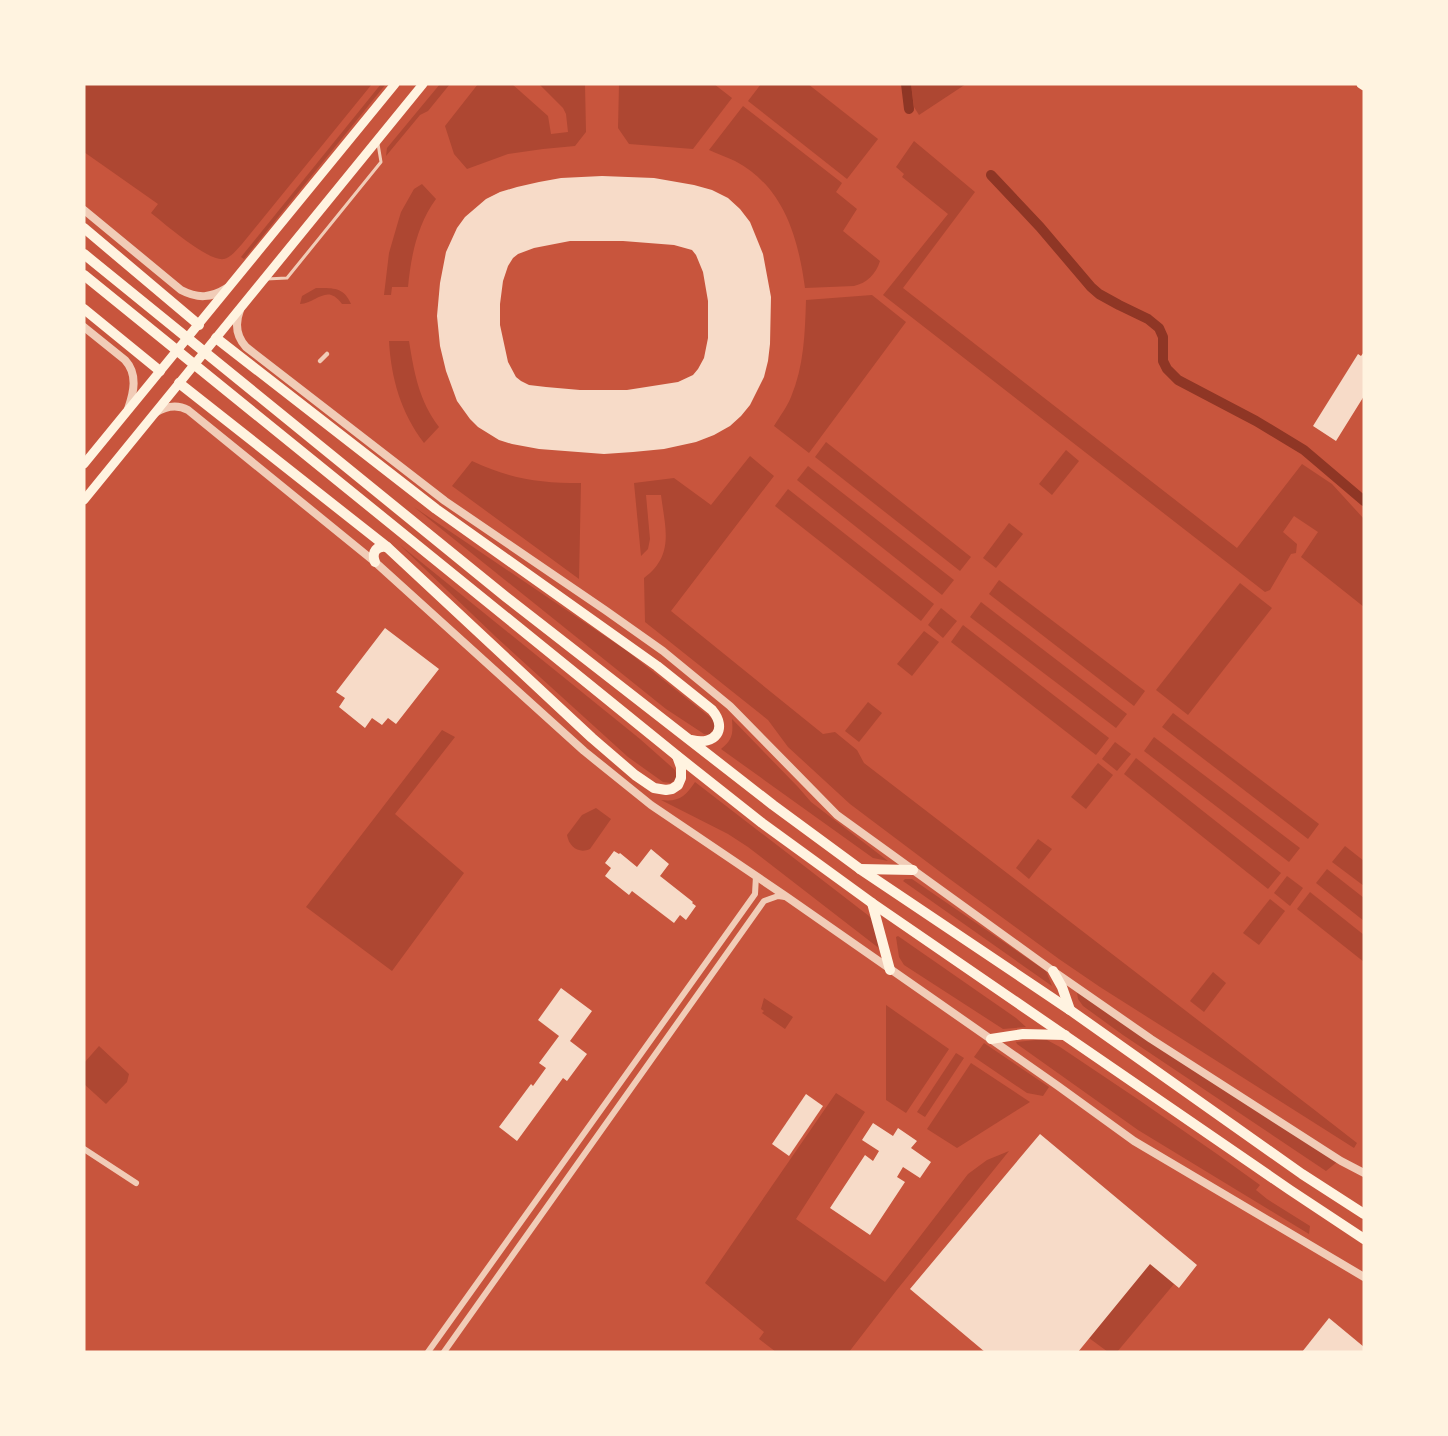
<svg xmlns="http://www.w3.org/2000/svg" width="1448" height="1436" font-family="'Sofia Sans Condensed',sans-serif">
  <rect width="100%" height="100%" fill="#c8553d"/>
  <!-- green -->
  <g fill="#ae4732">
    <path d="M84,84H372L242,244C237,249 232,257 224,259C208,262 164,223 151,213L158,204L84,152Z"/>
    <polygon points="381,84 386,84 244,259 241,257"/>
    <polygon points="440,84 450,84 428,111 420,115 386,156 387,148"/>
    <polygon points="478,84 512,84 548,116 551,134 568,132 566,114 563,108 539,84 585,84 586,132 575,146 543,149 508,154 467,169 454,154 445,126"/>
    <polygon points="619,84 714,84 732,98 693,149 629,144 618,128"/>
    <polygon points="761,84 808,84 878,139 847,179 748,101"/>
    <polygon points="911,84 966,84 919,115 914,107"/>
    <path d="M743,106L842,183L836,192L857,209L843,231L880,261C876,274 867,283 854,286L805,288C798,237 784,187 735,161C727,157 717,154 709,150Z"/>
    <polygon points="914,141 975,192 903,288 1237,548 1302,464 1332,484 1364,519 1364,607 1301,557 1318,532 1294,516 1283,532 1297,544 1296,553 1291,554 1270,590 1265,592 883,295 948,214 902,177 904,174 896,167"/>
    <path d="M422,184L436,199C417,225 411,256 408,287H392L391,295H384L389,253L398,222L401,212L414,189Z"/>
    <path d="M316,288C333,288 344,287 351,304H342C327,283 317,303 300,304L302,296Z"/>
    <path d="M872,295L906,322L809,453L774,426C780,416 787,407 791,397C804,366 805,333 806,300Z"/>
    <path d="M389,341H409C414,372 419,401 439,427L424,443C401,413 391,378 389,341Z"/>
    <polygon points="826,442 971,557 960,571 815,457"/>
    <polygon points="1066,450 1079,461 1052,495 1039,484"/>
    <path d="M750,456L774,476L671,611L823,734L835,732L857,750L864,763L1312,1108L1357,1143L1354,1148L1100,987L1059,959L947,877L850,804L788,747L768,720L645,622L644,578C675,555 665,528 661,495H646L650,539L648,549L641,556L634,483L674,478L711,505Z"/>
    <path d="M472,461C511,479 538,483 581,483L579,579L452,486Z"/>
    <polygon points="808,466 954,580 942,595 797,480"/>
    <polygon points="788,489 934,604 921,621 775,506"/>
    <polygon points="414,507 627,651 715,721 716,727 709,735 704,734 666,709"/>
    <polygon points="1009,523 1023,534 996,568 983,558"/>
    <polygon points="400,545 640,739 675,770 676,773 676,779 671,783 663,782 628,757 496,637"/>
    <polygon points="999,580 1145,691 1134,706 989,594"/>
    <polygon points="1240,583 1272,608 1188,715 1156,690"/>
    <polygon points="981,602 1127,714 1116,728 970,617"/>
    <polygon points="941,608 957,621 943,638 928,625"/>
    <polygon points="963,625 1109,738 1096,755 951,642"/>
    <polygon points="924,631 939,642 912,676 897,664"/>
    <polygon points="868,702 882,713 859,742 845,731"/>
    <polygon points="1173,713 1319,824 1308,839 1162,727"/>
    <path d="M732,719L798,787L811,802L888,861L873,858L721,749C733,739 733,734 732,719Z"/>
    <polygon points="442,730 455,737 395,814 464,873 392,971 306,907"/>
    <polygon points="1154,737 1300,848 1289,862 1144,751"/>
    <polygon points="1115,742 1131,754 1117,771 1102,759"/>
    <polygon points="1136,758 1281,873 1268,889 1124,774"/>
    <polygon points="1098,763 1113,775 1086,809 1071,797"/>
    <path d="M695,782L869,916L874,922L880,949L748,847L728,834L661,800C679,802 685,797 695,782Z"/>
    <path d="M596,808L611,819L590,849C579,854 569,847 567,835L582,815Z"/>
    <polygon points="1038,839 1052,849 1029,879 1016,868"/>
    <polygon points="1345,846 1364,861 1364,886 1332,862"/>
    <polygon points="1327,869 1364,898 1364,921 1316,883"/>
    <polygon points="1287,876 1303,888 1290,906 1274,893"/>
    <polygon points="905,879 912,879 1046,971 1052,986 903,881"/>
    <polygon points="1310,892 1364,935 1364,962 1297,909"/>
    <polygon points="1270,899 1285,911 1259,945 1243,933"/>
    <polygon points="898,936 1016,1018 1026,1027 1003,1029 904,965 899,957 896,937"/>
    <polygon points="1213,972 1226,983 1204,1012 1190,1001"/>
    <polygon points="1077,992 1129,1028 1337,1162 1326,1171 1123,1035 1083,1006 1078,999"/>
    <polygon points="764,998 793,1017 785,1029 762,1013 764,1011 761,1009"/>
    <polygon points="886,1005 949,1049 906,1113 886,1100"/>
    <polygon points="1036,1040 1047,1040 1060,1047 1139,1100 1217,1154 1260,1185 1256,1190 1267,1199 1310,1226 1309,1234 1138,1130 1017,1044 1016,1042"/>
    <polygon points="984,1043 1049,1087 1043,1096 1027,1093 974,1057"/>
    <polygon points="99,1046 129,1074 127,1082 106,1104 84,1084 84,1063"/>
    <polygon points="956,1053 964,1058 925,1117 917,1112"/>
    <polygon points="971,1063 1030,1102 957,1148 927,1129"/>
    <polygon points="836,1093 865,1112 796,1219 885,1282 968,1174 987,1160 1009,1151 896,1291 849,1352 776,1352 759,1339 764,1332 705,1283"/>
    <polygon points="1150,1264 1174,1284 1117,1352 1108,1352 1089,1338"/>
  </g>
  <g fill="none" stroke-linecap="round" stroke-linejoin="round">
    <!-- canal -->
    <g stroke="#8f3625" stroke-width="10">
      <polyline points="906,84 909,109"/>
      <polyline points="991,175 1040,227 1091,287 1099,294 1119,305 1148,319 1159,328 1163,337 1163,361 1167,369 1178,380 1256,421 1304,450 1364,501"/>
    </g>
  </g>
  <!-- building -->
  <g fill="#f7dbc8" fill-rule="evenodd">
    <path d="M602,176L654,178L694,185L712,190L728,198L740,209L750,222L763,254L771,297L770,344L768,361L764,377L750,405L741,416L730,426L714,435L696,442L664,449L633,452L604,454L539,449L512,444L499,440L478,427L470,419L457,401L446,371L440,346L437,316L440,283L446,252L457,228L465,217L486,199L500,192L517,187L539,182L561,178ZM570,241H623L674,245L692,250L696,255L703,272L708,301V338L704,358L698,369L693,375L678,382L627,390H580L546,387L529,385L521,381L516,377L508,362L500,325V304L503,281L508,266L513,258L518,254L534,248Z"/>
    <polygon points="1364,352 1364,396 1336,441 1313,426 1358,354 1361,356"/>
    <polygon points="385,628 439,669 396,724 388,718 382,725 372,718 365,728 339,707 345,698 336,692"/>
    <polygon points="651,849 669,864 660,876 693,902 692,903 696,906 686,920 680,915 674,923 632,891 629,895 605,876 611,868 605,863 614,851 619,854 620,853 637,867"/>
    <polygon points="561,988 592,1011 570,1041 587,1054 567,1081 563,1078 517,1141 499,1127 531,1084 533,1086 546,1068 539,1063 559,1036 538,1020"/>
    <polygon points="806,1094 823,1106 789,1156 772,1144"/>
    <polygon points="873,1123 893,1136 898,1128 917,1141 911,1148 931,1162 920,1178 903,1167 897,1177 905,1182 870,1235 830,1208 865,1155 873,1161 879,1151 862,1140"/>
    <polygon points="1040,1134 1197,1265 1179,1288 1150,1264 1078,1352 985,1352 910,1289"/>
    <polygon points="1329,1318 1364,1347 1364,1352 1302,1352"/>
  </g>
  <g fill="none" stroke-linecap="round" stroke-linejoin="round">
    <!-- service -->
    <polyline stroke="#f1ccb7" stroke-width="3" points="266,279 287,278 381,162 378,144"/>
    <!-- pedestrian -->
    <polyline stroke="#f1ccb7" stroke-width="4.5" points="320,361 327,354"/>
    <!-- minor -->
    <g stroke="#f1ccb7" stroke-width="6">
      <polyline points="84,1149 136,1183"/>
      <polyline points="428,1352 755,894 756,876"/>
      <polyline points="444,1352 764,901 778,896 785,897"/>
    </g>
    <!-- tertiary -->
    <g stroke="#f1ccb7" stroke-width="8">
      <path d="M84,210L181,290C198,299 211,298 227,288"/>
      <path d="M240,310C235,323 236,336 246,347L445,501L605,610L663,651L730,706L837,815L1053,971L1151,1039L1341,1161L1364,1173"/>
      <path d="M84,327L125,360C138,374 134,392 128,409"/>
      <path d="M155,413C166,406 177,404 188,410L375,562L584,751L651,805L787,897L1058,1086L1134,1141L1364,1277"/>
    </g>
    <!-- secondary -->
    <g stroke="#fff3e0" stroke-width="9">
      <polyline points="1361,84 1364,86"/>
      <polyline points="84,464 395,84"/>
      <polyline points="84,500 423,84"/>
    </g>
    <!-- primary -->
    <g stroke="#fff3e0" stroke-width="10">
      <polyline points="84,228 199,325"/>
      <polyline points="84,254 506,597 773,805 860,869 1070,1010 1302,1174 1364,1214"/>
      <polyline points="84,275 676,755 762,823 872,903 1290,1190 1364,1239"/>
      <polyline points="84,309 160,371"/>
      <path d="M216,338L436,509L657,666L712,710C728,729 715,746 692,740"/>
      <polyline points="179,383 387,547 592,738 635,775 654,788 666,790 672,789 678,785 681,778 681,767 677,756"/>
      <path d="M375,562C371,552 377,545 387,547"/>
      <polyline points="860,869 913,870"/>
      <polyline points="872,903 890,970"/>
      <polyline points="1053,971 1062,987 1070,1010"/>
      <polyline points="991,1039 1023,1034 1065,1035"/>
    </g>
  </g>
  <!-- border -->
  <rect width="1448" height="1436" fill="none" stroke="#fff3e0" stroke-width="171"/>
</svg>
